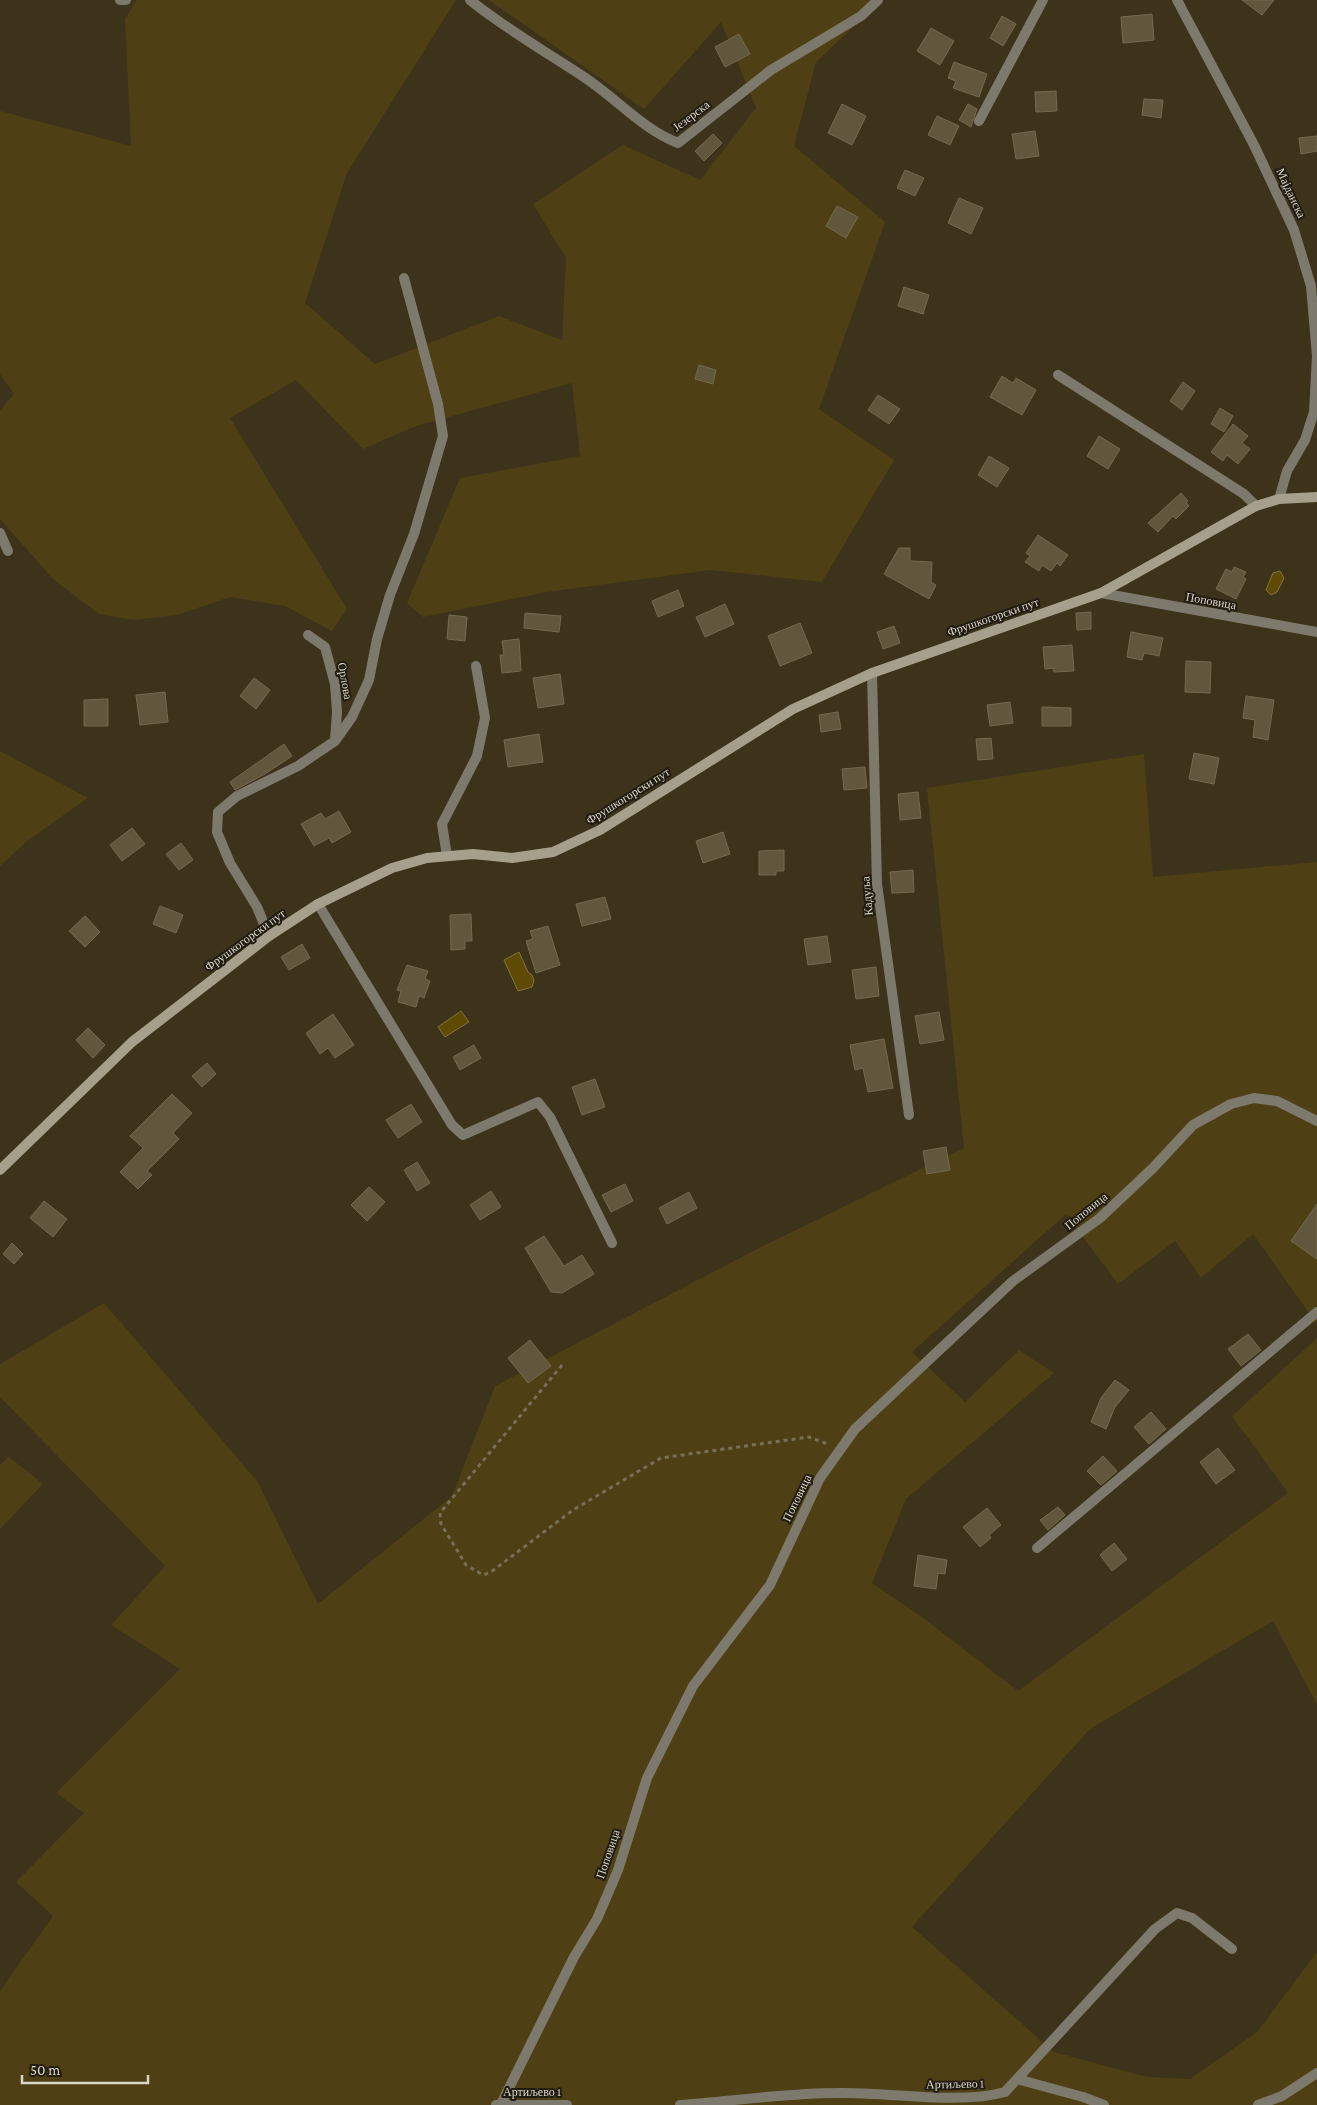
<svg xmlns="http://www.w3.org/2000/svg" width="1317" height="2105" font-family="'Crimson Pro',serif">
  <rect width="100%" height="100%" fill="#3d331a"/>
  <!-- green -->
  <g fill="#4e3f14">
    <polygon points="137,0 456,0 347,173 305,303 375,364 499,316 562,340 566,258 533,204 623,145 700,180 756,108 721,22 644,109 489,0 882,0 816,62 794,146 885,222 819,409 894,460 822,582 710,570 547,592 423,617 407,603 460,478 580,456 572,383 416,426 363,449 296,380 230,418 347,609 332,631 285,606 230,597 177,615 133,620 99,614 54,580 0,519 0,411 14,394 0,374 0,111 131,146 125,19"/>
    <polygon points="0,751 88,798 28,840 0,866"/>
    <polygon points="1144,754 1153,877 1317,862 1317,1324 1253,1234 1201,1278 1175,1241 1118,1284 1066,1214 912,1352 965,1402 1019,1350 1054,1373 906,1499 872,1583 922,1617 1018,1691 1288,1493 1232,1416 1317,1338 1317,1705 1273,1621 1090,1729 912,1927 1054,2052 1147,2077 1190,2079 1257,2032 1317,1952 1317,2105 0,2105 0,1991 53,1916 16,1882 84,1813 56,1793 180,1669 111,1625 165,1566 0,1397 0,1364 104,1303 257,1481 318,1604 452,1496 495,1386 759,1248 964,1148 927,788"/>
    <polygon points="9,1457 43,1484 0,1529 0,1465"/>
  </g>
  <!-- water -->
  <g fill="#5e4a02" stroke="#84743d">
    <polygon points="1280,571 1284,578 1277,592 1271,595 1266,590 1273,573"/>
    <polygon points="519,952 528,972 532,975 534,980 532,987 518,991 504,960"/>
    <polygon points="461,1011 469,1022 445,1037 438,1027"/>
  </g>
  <!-- building -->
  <g fill="#60573c" stroke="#746a4f">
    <polygon points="1242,0 1274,0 1262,15"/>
    <polygon points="1152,14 1154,40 1123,43 1121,17"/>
    <polygon points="1002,16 1016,24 1003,46 990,38"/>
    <polygon points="931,28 954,41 940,65 917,51"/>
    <polygon points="739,34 750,54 725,67 715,47"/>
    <polygon points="954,62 987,74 979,97 953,88 956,81 948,78"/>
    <polygon points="1056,91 1057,111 1036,112 1035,92"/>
    <polygon points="1144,99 1163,100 1161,118 1142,115"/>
    <polygon points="842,104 866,116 852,145 828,133"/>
    <polygon points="968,104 977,109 971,127 959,120"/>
    <polygon points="937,116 959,126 950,145 928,135"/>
    <polygon points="1035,131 1039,156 1016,159 1012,134"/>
    <polygon points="713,134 722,143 704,161 695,151"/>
    <polygon points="1317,136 1317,151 1301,154 1299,138"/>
    <polygon points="905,170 924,178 915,196 897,188"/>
    <polygon points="959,198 983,208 971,234 948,223"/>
    <polygon points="837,206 858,217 846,238 826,226"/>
    <polygon points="904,287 929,295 923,314 898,306"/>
    <polygon points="699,365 716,370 713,384 695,379"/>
    <polygon points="1002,376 1013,383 1016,378 1036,390 1022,415 990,397"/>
    <polygon points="1183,382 1195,391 1182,410 1170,401"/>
    <polygon points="878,395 900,409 889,424 868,410"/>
    <polygon points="1220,408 1233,416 1224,432 1211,424"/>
    <polygon points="1233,424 1248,436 1242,443 1250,449 1238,464 1227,455 1223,461 1211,452"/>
    <polygon points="1099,436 1120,449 1108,469 1087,456"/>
    <polygon points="989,456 1009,468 997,487 978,475"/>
    <polygon points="1181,493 1188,501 1186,502 1189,506 1176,519 1173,516 1158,532 1148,523"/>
    <polygon points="1038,535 1068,555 1060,566 1057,563 1051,571 1042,565 1039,571 1025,562 1030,556 1026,553"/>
    <polygon points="899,548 910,548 910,561 932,562 931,582 936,585 929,599 884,574"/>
    <polygon points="1234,567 1246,572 1243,577 1246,579 1236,599 1216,589 1226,569 1232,572"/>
    <polygon points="678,590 684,606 658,617 652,601"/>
    <polygon points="725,604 734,624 705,637 696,617"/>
    <polygon points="1091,612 1091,629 1077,630 1076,613"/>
    <polygon points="525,613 561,616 559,632 524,628"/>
    <polygon points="449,615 467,617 465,641 447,639"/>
    <polygon points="800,623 812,653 780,666 768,636"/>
    <polygon points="894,626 900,643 883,649 877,632"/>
    <polygon points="1131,632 1163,638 1159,656 1144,653 1142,660 1127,657"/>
    <polygon points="519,639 521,671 502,673 500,655 504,655 502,641"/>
    <polygon points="1072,645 1074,671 1054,672 1053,668 1045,669 1043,647"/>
    <polygon points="1186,661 1211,662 1210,693 1185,692"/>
    <polygon points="560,674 564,704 538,708 533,678"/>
    <polygon points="254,678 270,690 256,709 240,696"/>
    <polygon points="165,692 168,722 140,725 136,695"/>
    <polygon points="1246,696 1274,700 1268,740 1253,737 1255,720 1243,718"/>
    <polygon points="108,699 108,726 84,726 84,700"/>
    <polygon points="1010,702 1013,723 990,726 987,705"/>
    <polygon points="1042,707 1071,708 1071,726 1042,726"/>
    <polygon points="838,712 841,729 821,732 819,715"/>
    <polygon points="539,734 543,762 508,767 504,740"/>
    <polygon points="991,738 993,759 978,760 976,739"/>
    <polygon points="284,744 292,756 265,774 235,790 230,782"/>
    <polygon points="1194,753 1219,758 1214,784 1189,779"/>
    <polygon points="865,767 867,788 844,790 842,769"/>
    <polygon points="918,792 921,818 900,820 898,794"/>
    <polygon points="339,811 351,832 332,843 329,838 314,846 301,824 321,813 325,819"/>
    <polygon points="132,828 145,844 122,861 110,845"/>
    <polygon points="723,832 730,854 703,863 696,841"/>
    <polygon points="181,843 193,860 179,870 166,854"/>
    <polygon points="784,850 784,871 776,871 776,875 759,875 759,851"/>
    <polygon points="913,870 914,892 892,893 890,872"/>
    <polygon points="605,897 611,919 582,926 576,904"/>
    <polygon points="160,906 183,915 176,933 153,924"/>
    <polygon points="471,914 472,941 465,941 465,949 451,950 450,915"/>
    <polygon points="85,916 100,932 85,947 69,931"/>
    <polygon points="548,926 560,965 536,973 526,941 533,939 530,931"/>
    <polygon points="827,936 831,962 808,965 804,939"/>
    <polygon points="302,944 310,958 289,970 281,957"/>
    <polygon points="407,965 428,971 425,979 430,981 424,998 419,996 416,1007 398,1002 401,991 397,990"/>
    <polygon points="876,967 879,996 856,999 852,970"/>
    <polygon points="939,1012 944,1040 920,1044 915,1016"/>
    <polygon points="333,1014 354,1045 335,1058 328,1048 320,1054 306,1033"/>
    <polygon points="88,1028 105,1045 93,1058 76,1040"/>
    <polygon points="884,1039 893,1088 868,1092 863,1068 855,1070 850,1045"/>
    <polygon points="474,1045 481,1058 460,1070 453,1057"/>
    <polygon points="207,1063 216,1074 202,1087 192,1076"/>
    <polygon points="595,1079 605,1107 582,1115 572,1087"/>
    <polygon points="172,1094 192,1113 173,1133 179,1139 147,1171 152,1175 138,1189 120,1172 143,1148 130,1136"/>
    <polygon points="411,1104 422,1122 398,1138 386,1120"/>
    <polygon points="946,1147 950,1170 927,1174 923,1151"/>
    <polygon points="417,1162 430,1183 417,1191 404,1170"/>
    <polygon points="625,1184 633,1201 611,1212 602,1195"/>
    <polygon points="369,1187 385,1202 367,1221 351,1205"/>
    <polygon points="491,1191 501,1207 480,1220 470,1205"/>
    <polygon points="689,1192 697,1208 667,1224 659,1208"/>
    <polygon points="44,1201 67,1219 53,1237 30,1218"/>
    <polygon points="1317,1204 1317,1259 1291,1241"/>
    <polygon points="544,1236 564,1266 582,1255 594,1274 562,1293 551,1292 525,1248"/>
    <polygon points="12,1243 23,1254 14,1264 3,1254"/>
    <polygon points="1248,1334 1261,1350 1241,1366 1228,1349"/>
    <polygon points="530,1340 551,1366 528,1383 508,1358"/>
    <polygon points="1115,1380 1129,1390 1115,1407 1106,1429 1091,1422 1101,1398"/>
    <polygon points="1151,1412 1166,1429 1149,1444 1134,1427"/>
    <polygon points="1218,1448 1235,1470 1216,1484 1200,1462"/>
    <polygon points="1103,1456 1117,1471 1101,1485 1087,1471"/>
    <polygon points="1058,1507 1065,1515 1048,1530 1040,1520"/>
    <polygon points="987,1508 1001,1525 989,1535 991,1538 980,1547 963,1527"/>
    <polygon points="1114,1543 1127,1559 1112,1571 1100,1555"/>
    <polygon points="918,1555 947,1560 945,1574 938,1573 936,1589 914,1586"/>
  </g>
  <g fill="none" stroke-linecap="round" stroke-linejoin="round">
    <!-- path -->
    <polyline stroke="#776f5a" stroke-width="3" stroke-dasharray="4 4" stroke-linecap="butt" points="562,1365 440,1513 441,1524 466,1565 483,1575 491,1572 573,1510 661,1458 809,1437 825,1443 828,1447"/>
    <!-- lane -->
    <g stroke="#7d796c" stroke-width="10">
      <polyline points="979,121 1043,0"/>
      <polyline points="1017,2079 1083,2097 1104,2105"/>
      <polyline points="1258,2105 1282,2096 1317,2073"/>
    </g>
    <!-- street -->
    <g stroke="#7d796c" stroke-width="10">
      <polyline points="120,0 126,0"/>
      <path d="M470,0C506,29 546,52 584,77C616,98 642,129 678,143L771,70L861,16L878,0"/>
      <polyline points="1177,0 1254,145 1294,230 1311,286 1317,356 1314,412 1305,440 1287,471 1279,499"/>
      <polyline points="1058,375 1244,494 1256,506"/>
      <polyline points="0,533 8,551"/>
      <polyline points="1101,593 1317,632"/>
      <polyline points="308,635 325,647 335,684 337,712 335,740"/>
      <polyline points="872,673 877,884 909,1115"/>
      <polyline points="447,856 442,824 477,756 485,718 476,666"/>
      <polyline points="318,904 452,1125 463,1135 538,1102 550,1117 612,1243"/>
      <polyline points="269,936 257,907 230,863 217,832 218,812 237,796 298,766 335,741 352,717 369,680 377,639 390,595 414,534 443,436 438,404 404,278"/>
      <polyline points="1037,1548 1317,1312"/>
      <polyline points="501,2104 574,1957 597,1919 618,1870 647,1778 693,1686 770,1585 820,1478 855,1429 1013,1281 1100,1218 1153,1168 1193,1125 1231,1104 1254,1098 1277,1101 1317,1121"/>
      <polyline points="496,2105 567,2105"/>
      <path d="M680,2105C733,2101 786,2093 839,2093C888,2092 959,2105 1005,2092L1155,1929L1177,1913L1192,1918L1232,1949"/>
    </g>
    <!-- secondary -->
    <polyline stroke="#a69f8b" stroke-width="10" points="0,1170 132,1042 269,936 318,904 392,868 427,858 473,854 512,858 553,852 600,830 793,709 872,673 1101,593 1256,506 1279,499 1317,497"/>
  </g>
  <g text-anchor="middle" stroke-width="4" stroke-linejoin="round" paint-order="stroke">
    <!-- street labels -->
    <g font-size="12" fill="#dbd6c7" stroke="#201c11">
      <text transform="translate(691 116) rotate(-37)" y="4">Језерска</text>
      <text transform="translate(1291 193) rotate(65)" y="4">Мајданска</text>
      <text transform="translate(1211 601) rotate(10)" y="4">Поповица</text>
      <text transform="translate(993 617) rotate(-19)" y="4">Фрушкогорски пут</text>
      <text transform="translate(345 681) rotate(80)" y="4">Орлова</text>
      <text transform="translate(628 796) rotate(-32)" y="4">Фрушкогорски пут</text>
      <text transform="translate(867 896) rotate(-95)" y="4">Кадуља</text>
      <text transform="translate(245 940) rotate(-36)" y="4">Фрушкогорски пут</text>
      <text transform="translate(1086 1211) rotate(-39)" y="4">Поповица</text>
      <text transform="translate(797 1498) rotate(-64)" y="4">Поповица</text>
      <text transform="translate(608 1854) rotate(-71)" y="4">Поповица</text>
      <text transform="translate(955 2084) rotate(-1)" y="4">Артиљево 1</text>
      <text x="532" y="2096">Артиљево 1</text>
    </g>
  </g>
  <!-- scale -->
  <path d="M22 2075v8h126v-8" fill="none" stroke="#dbd6c7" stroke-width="2.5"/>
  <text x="30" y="2075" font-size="15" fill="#dbd6c7" stroke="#201c11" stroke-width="4" paint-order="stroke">50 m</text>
</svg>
